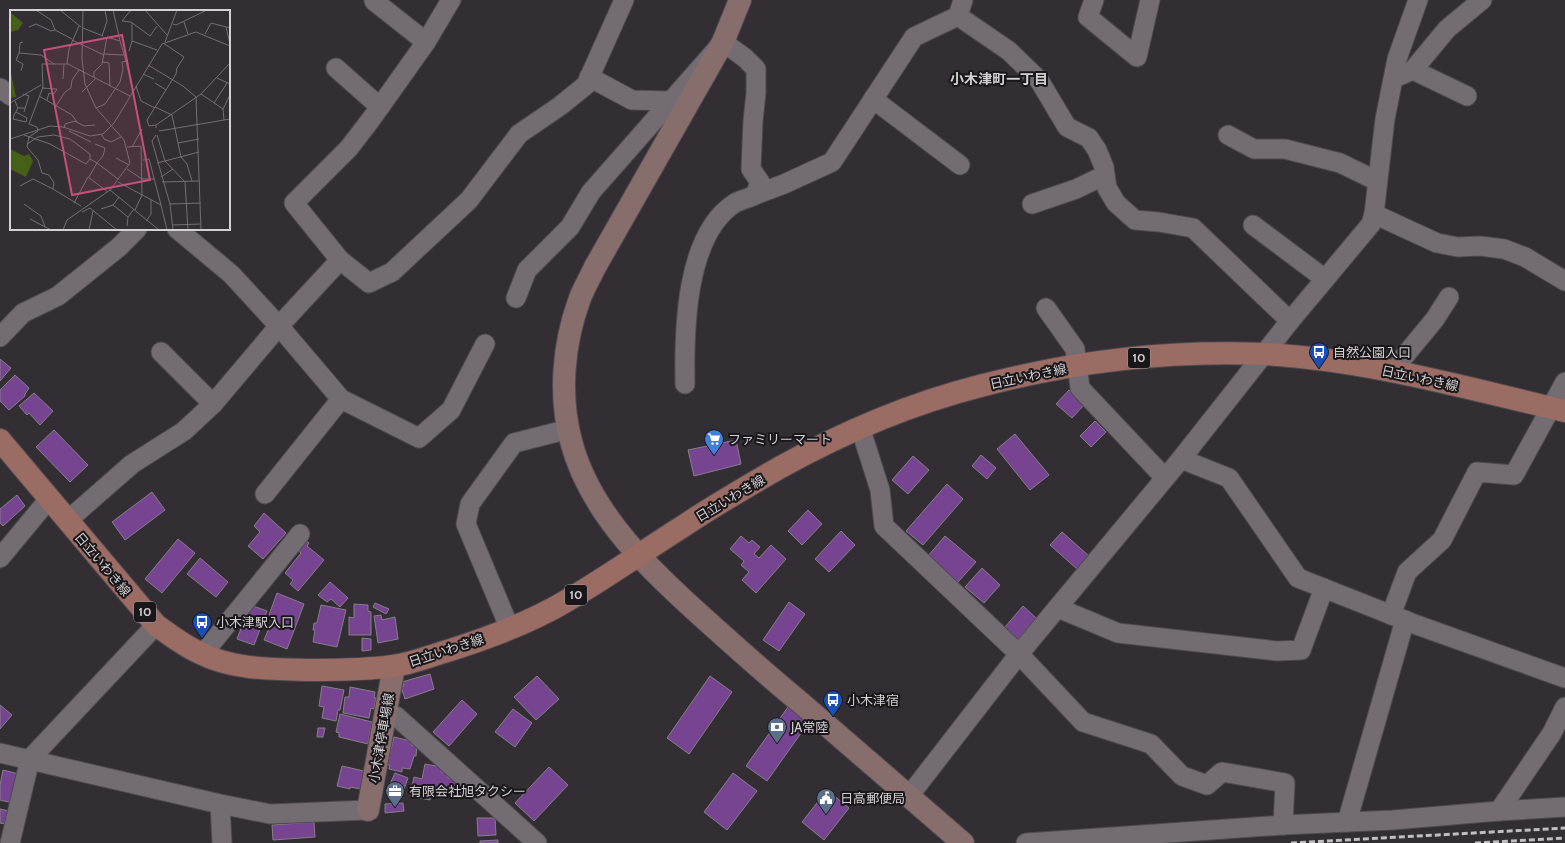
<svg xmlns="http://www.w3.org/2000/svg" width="1565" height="843" font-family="Cabin,'Noto Sans JP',sans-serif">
  <rect width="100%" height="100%" fill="#332e33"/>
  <!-- building -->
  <g fill="#764491" stroke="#858087">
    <polygon points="0,359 11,368 0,381"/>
    <polygon points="15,375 29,388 25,394 25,396 9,410 0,401 0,390"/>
    <polygon points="1069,390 1085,404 1072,418 1056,404"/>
    <polygon points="34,393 53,411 40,425 29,413 27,415 19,406"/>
    <polygon points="1095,421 1106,432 1091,447 1080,436"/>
    <polygon points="54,430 88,465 70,482 36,447"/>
    <polygon points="1015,434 1049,475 1030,490 997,449"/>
    <polygon points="736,440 741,464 694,476 688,450"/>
    <polygon points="981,455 996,468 987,479 972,466"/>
    <polygon points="913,456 929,470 908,494 892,480"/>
    <polygon points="947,484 963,499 923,545 906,531"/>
    <polygon points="152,492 165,510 125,540 112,522"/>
    <polygon points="17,495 25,506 3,526 0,523 0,509"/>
    <polygon points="808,510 822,524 802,545 788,531"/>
    <polygon points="264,513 286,533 263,559 248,546 260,532 254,526"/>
    <polygon points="841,531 855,545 829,572 815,559"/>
    <polygon points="1062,532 1089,556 1077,569 1050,545"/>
    <polygon points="741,536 749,543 752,540 760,547 754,554 759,558 771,545 786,559 756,593 742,580 749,572 741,565 744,561 730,549"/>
    <polygon points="945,536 976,562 958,582 928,556"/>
    <polygon points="178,539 195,553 162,593 145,579"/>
    <polygon points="304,539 309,543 307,546 324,560 298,591 290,584 293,580 285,573 301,553 296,549"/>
    <polygon points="200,558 228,582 216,597 187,574"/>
    <polygon points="982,568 1000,585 984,603 965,587"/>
    <polygon points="330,582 348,598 340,607 331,599 327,602 318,595"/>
    <polygon points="277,593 304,604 287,649 264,640 274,616 269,615"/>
    <polygon points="789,602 805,614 779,651 763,640"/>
    <polygon points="375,603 389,609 386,614 373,607"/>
    <polygon points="354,604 368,605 368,611 371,612 371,635 349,635 349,617 354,618"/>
    <polygon points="250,605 267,611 254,645 237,639"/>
    <polygon points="321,605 346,610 337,647 313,642 315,630 313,630 314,623 317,623"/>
    <polygon points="1023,606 1036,618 1018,639 1005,627"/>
    <polygon points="381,615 382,620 395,617 398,639 378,643 374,616"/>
    <polygon points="362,638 371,639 371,650 362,651"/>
    <polygon points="430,674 434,689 405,699 401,687 404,686 402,682"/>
    <polygon points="537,676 559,699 536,720 514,697"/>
    <polygon points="710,676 732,692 689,754 667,738"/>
    <polygon points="322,686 344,690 340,710 338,710 336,721 322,718 324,707 319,706"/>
    <polygon points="350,687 375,692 374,698 376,698 374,709 371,708 369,718 343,713 345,697 349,697"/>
    <polygon points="462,700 477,714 449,746 433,732"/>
    <polygon points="0,705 12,715 0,729"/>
    <polygon points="788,707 809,722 767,781 746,766"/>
    <polygon points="513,709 532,723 515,747 495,732"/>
    <polygon points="340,714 372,722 368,744 339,737 339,733 336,732"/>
    <polygon points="318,728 325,728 323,737 317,737"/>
    <polygon points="394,737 411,741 411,745 417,746 416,756 414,756 410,769 402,768 402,772 389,769 390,765 387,765"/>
    <polygon points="425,764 442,767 441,772 448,773 448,778 457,780 462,784 462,788 469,790 468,795 464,794 463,797 445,793 444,797 431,794 430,800 410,796 414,777 422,779"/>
    <polygon points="342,766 364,771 361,789 350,787 350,789 337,786"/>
    <polygon points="549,767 568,785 534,821 515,803"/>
    <polygon points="3,770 19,774 13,803 0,800 0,785"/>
    <polygon points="395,773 408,778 404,789 390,784"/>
    <polygon points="733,773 757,791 727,830 704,812"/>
    <polygon points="827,790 849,808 824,840 802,822"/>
    <polygon points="403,803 404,811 385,813 385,804"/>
    <polygon points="0,809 9,811 6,824 0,823"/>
    <polygon points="477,818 495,818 496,835 478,836"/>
    <polygon points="314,822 315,837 273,840 272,825"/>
    <polygon points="498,840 498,843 480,843 480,841"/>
  </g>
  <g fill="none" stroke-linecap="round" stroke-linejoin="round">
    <defs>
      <g id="street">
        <polyline points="451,0 426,42 372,118 349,148 294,203 340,260 279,326 341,399 419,438 451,410 485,344"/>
        <polyline points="1094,0 1088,17 1137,57 1150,0"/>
        <polyline points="374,1 426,42"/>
        <polyline points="958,16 1009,51 1039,80 1067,127 1089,138 1097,150 1104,167 1107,188 1116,203 1135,220 1159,222 1193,228 1290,321"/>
        <polyline points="336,68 380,107"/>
        <polyline points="1413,70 1467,96"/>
        <polyline points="589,77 632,100 671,101"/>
        <polyline points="1394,78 1413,70 1447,29 1482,0"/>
        <polyline points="0,88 11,96"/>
        <polyline points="873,99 960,165"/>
        <polyline points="1228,135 1254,149 1285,149 1340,163 1377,181"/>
        <polyline points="755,195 784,184 832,162 914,37 958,16 963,0"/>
        <polyline points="1032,204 1076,189 1105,175"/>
        <polyline points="1374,214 1437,243 1458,247 1480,246 1504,249 1525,257 1565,281"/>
        <polyline points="1253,225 1325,279"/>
        <polyline points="340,260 369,283 392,272 469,200 519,134 560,106 586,85 624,0"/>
        <path d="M516,298L527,270L570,227L591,192L723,42L745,58L756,69V93L753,121L751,169L760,182L755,195C749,198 741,200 735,203C685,235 684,331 685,384"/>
        <polyline points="1046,308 1075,349 1080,388 1165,478"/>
        <polyline points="0,337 23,313 58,296 119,247 137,229"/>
        <polyline points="161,352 213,404"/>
        <polyline points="1396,372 1402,359 1435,319 1449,297"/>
        <polyline points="860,427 880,490 884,526 1019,654 1083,722 1151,744 1182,776 1207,785 1222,772 1285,783 1283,825 1026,843"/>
        <polyline points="1181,459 1229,478 1298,578 1417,625 1565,678"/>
        <polyline points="265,494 341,399"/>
        <polyline points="67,521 132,464 184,431 213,404 279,326 231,274 177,229"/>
        <polyline points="0,558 49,499"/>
        <polyline points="1058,608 1118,633 1277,651 1301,650 1324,588"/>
        <polyline points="1391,615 1407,572 1442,540 1477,472 1514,475 1565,382"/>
        <polyline points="510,629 466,524 470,504 514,443 569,429"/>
        <polyline points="202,655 300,534"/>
        <polyline points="385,714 396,716 537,843"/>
        <polyline points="0,753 220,804 270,814 368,810"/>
        <polyline points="909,796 1019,654 1181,459 1290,321 1371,224 1374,214 1385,119 1397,59 1418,0"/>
        <polyline points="220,804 222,843"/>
        <polyline points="1499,811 1565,807"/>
        <polyline points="1347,822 1405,620"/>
        <polyline points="1283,825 1393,820 1499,811 1552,733 1565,707"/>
        <polyline points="10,843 30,759 156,625"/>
      </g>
      <g id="secondary">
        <path d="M740,0L723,42L595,267C590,278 583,289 579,301C563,345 559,396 571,441C590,515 653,573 708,622C738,649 769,677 801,703C855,750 909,796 963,843"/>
        <polyline points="368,810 394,666"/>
      </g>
      <path id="primary" d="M0,440L156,625C170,635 184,646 200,653C233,670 274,669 311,670C338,670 366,670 393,666C410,664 427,657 444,652C486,639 530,623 568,600C607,577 644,551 682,527C713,506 746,487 779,468C842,433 909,404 980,386C1071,362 1168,350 1263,354C1364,359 1466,388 1565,411"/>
    </defs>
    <!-- street casing -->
    <use href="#street" stroke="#4f4a4f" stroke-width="21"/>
    <!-- secondary casing -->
    <use href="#secondary" stroke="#4f4a4f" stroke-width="24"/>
    <!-- primary casing -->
    <use href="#primary" stroke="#4f4a4f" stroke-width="24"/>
    <!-- street -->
    <use href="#street" stroke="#736d73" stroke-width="19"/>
    <!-- secondary -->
    <use href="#secondary" stroke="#876d6b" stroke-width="22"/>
    <!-- primary -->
    <use href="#primary" stroke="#9b6c63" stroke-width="22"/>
    <!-- rail -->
    <g stroke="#c1bdc1" stroke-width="3" stroke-dasharray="6 3" stroke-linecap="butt">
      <polyline points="1291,843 1565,828"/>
      <polyline points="1475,843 1565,838"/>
    </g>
  </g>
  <!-- icons -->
  <defs>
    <symbol id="bus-pin" viewBox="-11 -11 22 30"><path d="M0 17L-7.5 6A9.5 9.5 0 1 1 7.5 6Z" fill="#1a4fb4" stroke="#19171a"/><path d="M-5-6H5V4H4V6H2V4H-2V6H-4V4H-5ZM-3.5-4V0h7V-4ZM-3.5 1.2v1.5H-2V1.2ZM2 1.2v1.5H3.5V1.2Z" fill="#fff"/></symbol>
    <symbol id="supermarket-pin" viewBox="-11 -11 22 30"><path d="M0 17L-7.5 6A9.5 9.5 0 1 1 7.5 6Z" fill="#3f7fe0" stroke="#19171a"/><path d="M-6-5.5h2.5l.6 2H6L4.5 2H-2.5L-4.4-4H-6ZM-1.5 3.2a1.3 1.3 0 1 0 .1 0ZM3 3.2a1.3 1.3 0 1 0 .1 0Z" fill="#fff"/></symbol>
    <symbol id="bank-pin" viewBox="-11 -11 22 30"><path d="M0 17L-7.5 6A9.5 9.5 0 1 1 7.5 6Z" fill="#5c6f8a" stroke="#19171a"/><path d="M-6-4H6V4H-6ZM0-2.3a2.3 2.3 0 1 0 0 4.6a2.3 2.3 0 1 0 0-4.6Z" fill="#fff"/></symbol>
    <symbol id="office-pin" viewBox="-11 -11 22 30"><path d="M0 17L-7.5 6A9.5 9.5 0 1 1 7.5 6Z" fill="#5c6f8a" stroke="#19171a"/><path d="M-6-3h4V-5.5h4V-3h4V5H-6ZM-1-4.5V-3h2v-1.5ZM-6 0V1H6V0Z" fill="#fff"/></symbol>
    <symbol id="civic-pin" viewBox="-11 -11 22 30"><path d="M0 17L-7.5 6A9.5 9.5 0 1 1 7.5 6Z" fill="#5c6f8a" stroke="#19171a"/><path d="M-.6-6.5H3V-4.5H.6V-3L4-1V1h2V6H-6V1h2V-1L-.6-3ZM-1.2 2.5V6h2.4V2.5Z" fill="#fff"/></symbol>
  </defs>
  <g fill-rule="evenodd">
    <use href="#bus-pin" x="1308" y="341" width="22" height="30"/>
    <use href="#supermarket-pin" x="703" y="428" width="22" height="30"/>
    <use href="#bus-pin" x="191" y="611" width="22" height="30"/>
    <use href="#bus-pin" x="822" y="689" width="22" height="30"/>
    <use href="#bank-pin" x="766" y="716" width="22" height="30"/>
    <use href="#office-pin" x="384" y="780" width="22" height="30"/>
    <use href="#civic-pin" x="815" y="787" width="22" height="30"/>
  </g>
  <g text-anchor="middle" stroke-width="4" stroke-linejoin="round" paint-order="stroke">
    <!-- shield labels -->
    <g fill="#19171a" stroke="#9c989c" stroke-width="1">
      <rect x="1128" y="348" width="22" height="20" rx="3"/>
      <rect x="565" y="585" width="22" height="20" rx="3"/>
      <rect x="134" y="602" width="22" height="20" rx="3"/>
    </g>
    <g font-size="12" font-weight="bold" fill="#d4d0d4">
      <text x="1139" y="362">10</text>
      <text x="576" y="599">10</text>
      <text x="145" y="616">10</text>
    </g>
    <!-- poi labels -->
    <g font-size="13" fill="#d4d0d4" stroke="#19171a" text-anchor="start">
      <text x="1333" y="357">自然公園入口</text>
      <text x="728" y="444">ファミリーマート</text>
      <text x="216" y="627">小木津駅入口</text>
      <text x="847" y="705">小木津宿</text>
      <text x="791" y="732">JA常陸</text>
      <text x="409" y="796">有限会社旭タクシー</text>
      <text x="840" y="803">日高郵便局</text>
    </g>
    <!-- street labels -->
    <g font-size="13" fill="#d4d0d4" stroke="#19171a">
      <text transform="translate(1028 376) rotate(-12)" y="5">日立いわき線</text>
      <text transform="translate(1420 378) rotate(12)" y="5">日立いわき線</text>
      <text transform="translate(730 498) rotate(-31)" y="5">日立いわき線</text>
      <text transform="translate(103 564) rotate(50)" y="5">日立いわき線</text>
      <text transform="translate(446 650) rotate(-18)" y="5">日立いわき線</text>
      <text transform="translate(381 738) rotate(-80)" y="5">小木津停車場線</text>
    </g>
    <!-- neighbourhood labels -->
    <g font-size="14" font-weight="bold" fill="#d4d0d4" stroke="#19171a">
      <text x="999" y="84">小木津町一丁目</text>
    </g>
  </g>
  <!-- overview -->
  <g transform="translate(10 10)">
    <rect width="220" height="220" fill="#332e33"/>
    <path d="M0,2L13,13L8,20L0,22ZM0,58L6,87L0,88ZM0,139L14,146L19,144L23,151L16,167L0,159Z" fill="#466117"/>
    <path fill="none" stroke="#736f73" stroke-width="1" d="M26,0L41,10L45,20L62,29M50,0L71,17M103,0L110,31M121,0L112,11L121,12L140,26L147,16M135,0L157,25M174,12L178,24M163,14L166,15L197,0M19,17L26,14L41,21L45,20M216,17L220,34M73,18L93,26M195,24L201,13L220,18M92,26L97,11L95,0M62,30L94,45M122,31V13M155,32L167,0M119,41L122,31L147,40M9,43L10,33L13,32M94,44L114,45M93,52L99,53L100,76M57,54L59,39L69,16M138,55L173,76L186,87L191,220M11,61L13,54L6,50L9,43L31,45L44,54M133,64L144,69M84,67V62L92,54L97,27L110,31L116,51M207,68L220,74M53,69L54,54M145,73L156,80M126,76L131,91L145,98M32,78L47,79L44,84L39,83L37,90M72,82L86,68M13,84L19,86L14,102M191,84L213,99M29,86L62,105L67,112M5,91L8,98H15M0,93L31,75M204,93L217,73M46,96L55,82L61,78L62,70L69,60M145,97L162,105L171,147L177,154L182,171M86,98L95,94L110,72L113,59L112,52L116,51L123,80M6,102L17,108L16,112L3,109L4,105L8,98M214,110L213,99L220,85M146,115L139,116L137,110L166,64L167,58L174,47L153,33M54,118L55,114L65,111L74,116L85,115M146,118V115L191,84L220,53M59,121L81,132M149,121L220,109M14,125L40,134L76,154L80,149L87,153L93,146L95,138L85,134M92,125L94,129L101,132L111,127M146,125L142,131L160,194L163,220M147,125L155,151L189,142M0,129L40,116L53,117L80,126L93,124L104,113L152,34L186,22L220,36M168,133L189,129M17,134L28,127L44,125L60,129L80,144V149M117,137L131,136M122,137L132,119M106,148L119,155M147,153L155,151L175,172L178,220M117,159L132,169H144M79,167L87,153L108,169M151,167L163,159M108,172L151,195L139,149L133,150M152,172L190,171M10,176L23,169L43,179L44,173L39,165L32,163L28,150L17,137L19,127L28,121L27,117L19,114L33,77L32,54H58L120,86M43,179L71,196M100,180L149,220M109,187L103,195L118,207M64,193L78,167L98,182M14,194L31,206L35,217M160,194L191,193M151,195L157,220M91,199L103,195M125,200L132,185L131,136M72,202L80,198L107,220M20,209L41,220M136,211L141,204V190M162,215L191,214M117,216L118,207L124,199M53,220L57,210L100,180L120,153L114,130L86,98L75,74L72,49L73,0M79,220L83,201"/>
    <path fill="#c74f7f" fill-opacity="0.15" stroke="#c74f7f" stroke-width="2" d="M112,25L140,170L62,185L34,40Z"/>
    <rect width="220" height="220" fill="none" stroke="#d4d0d4" stroke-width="2"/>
  </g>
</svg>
